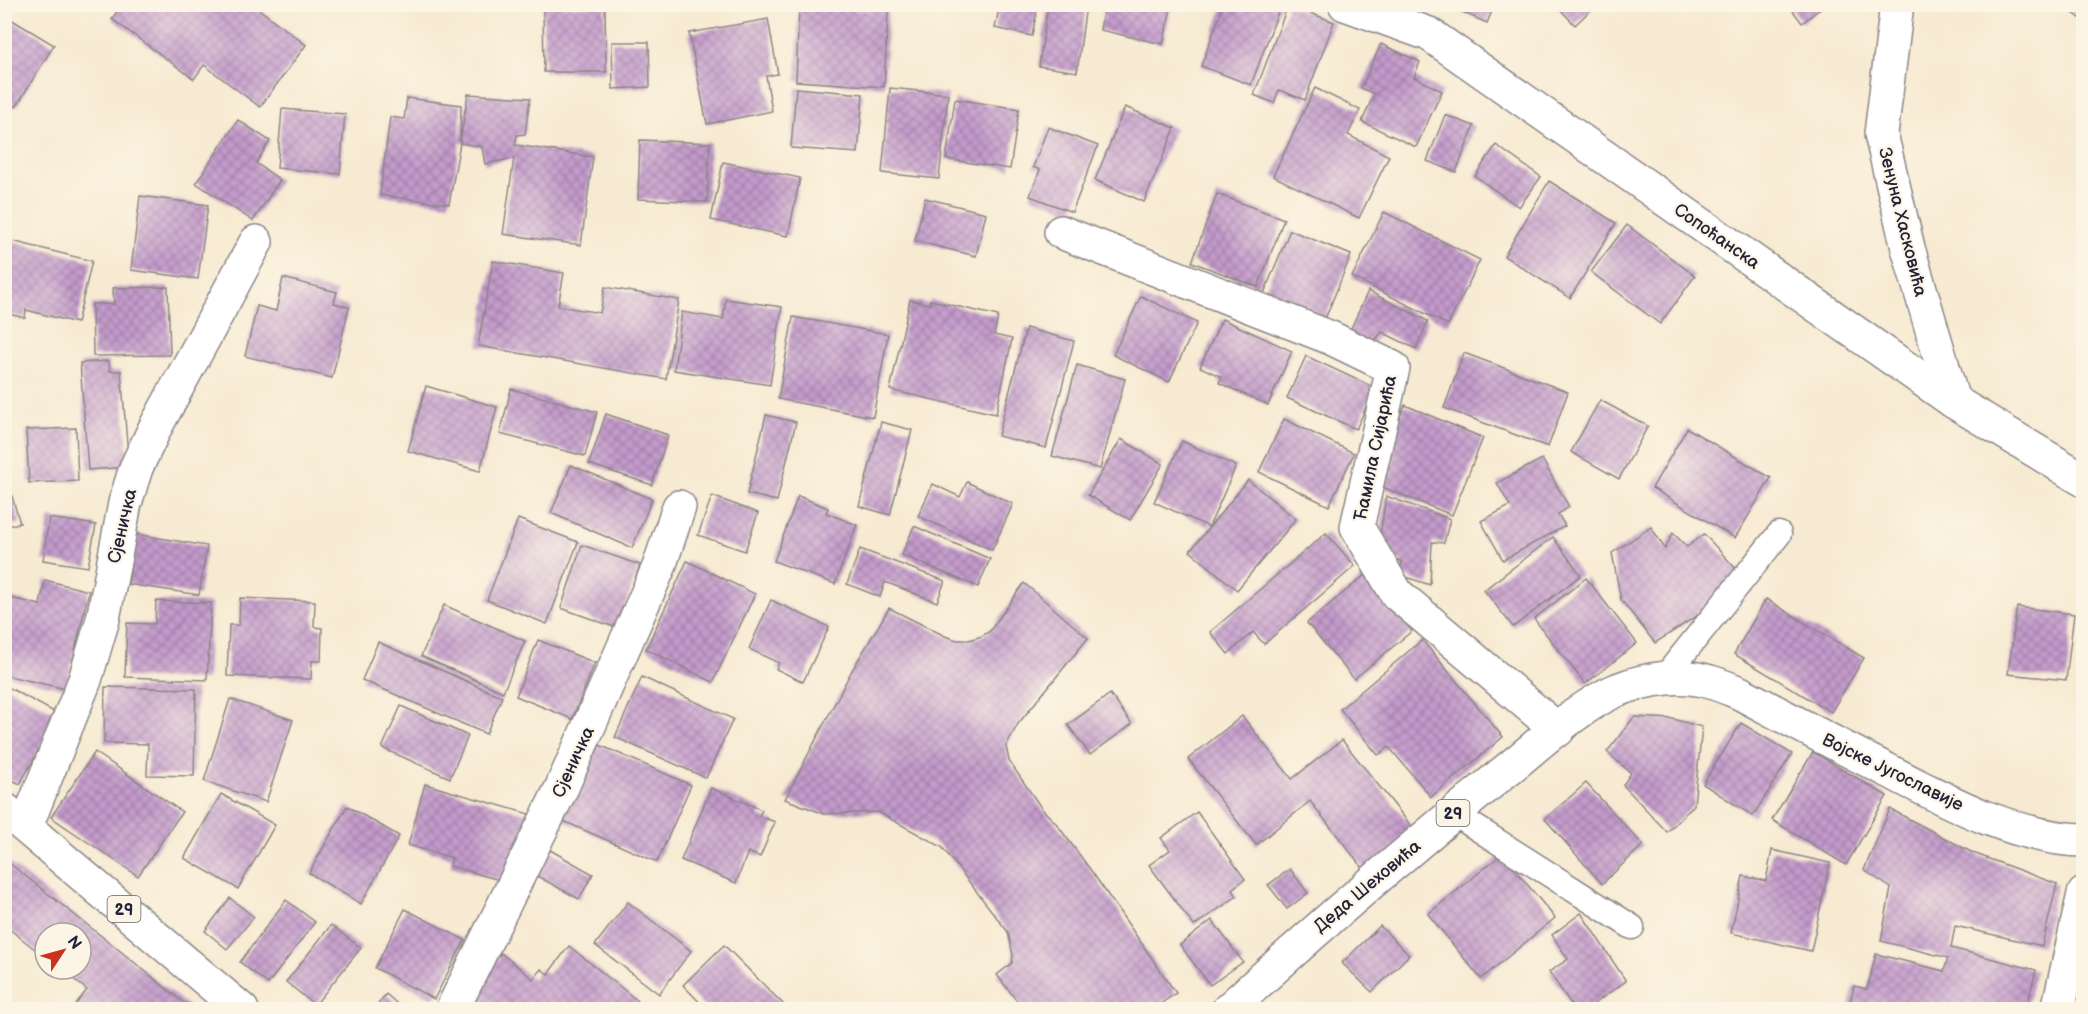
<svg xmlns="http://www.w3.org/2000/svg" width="2088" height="1014" font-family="'Balsamiq Sans',sans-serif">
  <defs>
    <pattern id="building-cross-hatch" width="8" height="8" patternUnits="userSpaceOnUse" patternTransform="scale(1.5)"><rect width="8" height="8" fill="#c49bcc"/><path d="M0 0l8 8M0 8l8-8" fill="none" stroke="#9f7ea7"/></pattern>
  </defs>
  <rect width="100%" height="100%" fill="#fcf5e5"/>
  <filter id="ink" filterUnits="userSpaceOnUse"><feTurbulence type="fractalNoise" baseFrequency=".0167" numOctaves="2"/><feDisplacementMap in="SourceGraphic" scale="12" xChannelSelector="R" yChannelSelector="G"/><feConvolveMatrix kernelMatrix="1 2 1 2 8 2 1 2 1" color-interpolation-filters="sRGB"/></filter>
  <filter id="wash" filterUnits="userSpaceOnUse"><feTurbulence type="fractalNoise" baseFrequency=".008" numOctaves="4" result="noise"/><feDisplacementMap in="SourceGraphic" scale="24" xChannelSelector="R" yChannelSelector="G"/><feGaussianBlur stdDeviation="1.35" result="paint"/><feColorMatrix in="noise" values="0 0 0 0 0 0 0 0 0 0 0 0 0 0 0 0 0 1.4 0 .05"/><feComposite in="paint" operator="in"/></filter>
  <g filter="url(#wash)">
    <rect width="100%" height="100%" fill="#f7ead2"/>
    <g id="blocks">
      <!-- building -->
      <g fill="url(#building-cross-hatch)">
        <polygon points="122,4 252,4 306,45 260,107 204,65 194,79 112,19"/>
        <polygon points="1000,4 1038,4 1032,36 995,28"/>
        <polygon points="1105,4 1172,4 1163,44 1100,30"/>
        <polygon points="1224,4 1281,4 1251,85 1201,66"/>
        <polygon points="1444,4 1495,4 1487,23"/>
        <polygon points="1555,4 1597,4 1575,25"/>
        <polygon points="1788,4 1826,4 1802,23"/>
        <polygon points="2061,4 2084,4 2084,21"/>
        <polygon points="1048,5 1086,5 1077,72 1039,66"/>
        <polygon points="1288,5 1334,22 1305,100 1279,90 1274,103 1254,95"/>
        <polygon points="543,6 605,6 606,72 544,72"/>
        <polygon points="799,6 888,11 884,87 796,81"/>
        <polygon points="4,15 54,45 16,107 4,100"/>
        <polygon points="768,19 778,74 766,76 772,111 707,124 689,33"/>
        <polygon points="612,42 649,42 650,87 613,89"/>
        <polygon points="1381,44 1420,62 1414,77 1442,91 1416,147 1362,122 1374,94 1361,88"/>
        <polygon points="796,88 863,94 858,153 791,148"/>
        <polygon points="890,88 948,94 939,179 882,173"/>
        <polygon points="1315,88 1360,110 1348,135 1389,156 1359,218 1273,176"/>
        <polygon points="468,94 530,98 525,134 517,135 515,145 593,157 581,245 503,234 514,158 485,164 482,147 460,143"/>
        <polygon points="407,98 461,105 460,143 449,204 380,195 390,117 404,119"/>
        <polygon points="955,99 1019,109 1010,169 946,159"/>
        <polygon points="1125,107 1175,128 1144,202 1095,180"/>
        <polygon points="282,109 345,114 340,174 277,168"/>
        <polygon points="1445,115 1474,126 1456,172 1427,161"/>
        <polygon points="238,120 270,141 256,163 280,180 253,221 196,183"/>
        <polygon points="1048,127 1098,146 1072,212 1030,196 1040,170 1033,167"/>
        <polygon points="640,140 710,143 707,202 638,199"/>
        <polygon points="1496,145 1541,177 1519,207 1475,176"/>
        <polygon points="723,162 800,178 788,236 711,220"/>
        <polygon points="1549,181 1616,223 1570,298 1504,256"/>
        <polygon points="1217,194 1284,219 1258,287 1192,262"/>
        <polygon points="140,196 208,205 198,279 131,270"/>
        <polygon points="925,198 986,213 976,256 915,241"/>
        <polygon points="1384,212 1480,260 1448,325 1352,277"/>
        <polygon points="1627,225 1695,276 1660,324 1591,272"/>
        <polygon points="1290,230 1351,255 1323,324 1262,298"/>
        <polygon points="4,239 92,261 77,323 26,310 25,318 4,313"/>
        <polygon points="493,261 564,273 558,306 600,313 605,287 679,300 666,379 478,346"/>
        <polygon points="283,278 337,292 334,303 349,307 332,378 245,356 257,306 276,311"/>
        <polygon points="168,287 170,355 93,356 92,304 114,304 113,288"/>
        <polygon points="1368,291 1428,321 1416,349 1382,332 1371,345 1348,335"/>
        <polygon points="1141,296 1197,323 1169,382 1113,355"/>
        <polygon points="726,299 782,307 770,385 674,370 682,312 723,319"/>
        <polygon points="910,300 929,304 930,300 998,316 994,335 1012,339 996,414 890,390"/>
        <polygon points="793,317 888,334 873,417 778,399"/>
        <polygon points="1222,319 1292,351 1268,405 1219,383 1222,377 1200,367"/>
        <polygon points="1026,328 1074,341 1046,448 998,436"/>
        <polygon points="1464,353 1568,392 1548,447 1444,408"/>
        <polygon points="1306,356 1375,388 1356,429 1287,398"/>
        <polygon points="109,361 110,371 121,371 129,467 88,470 80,363"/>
        <polygon points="1077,365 1125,379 1100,469 1052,456"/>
        <polygon points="426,386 497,407 480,471 408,451"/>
        <polygon points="511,389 597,412 585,456 500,434"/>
        <polygon points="1600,400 1648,426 1619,479 1571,452"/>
        <polygon points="1405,405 1483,438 1452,515 1372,483"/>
        <polygon points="606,414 668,435 652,485 589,464"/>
        <polygon points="766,415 796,422 777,501 747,494"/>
        <polygon points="1284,419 1354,453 1329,506 1259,472"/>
        <polygon points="881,422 912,430 890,515 859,506"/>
        <polygon points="76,428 78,481 29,483 26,430"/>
        <polygon points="1687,428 1771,478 1735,538 1652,488"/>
        <polygon points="1121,439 1163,464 1130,520 1088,495"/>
        <polygon points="1182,441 1236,466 1209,527 1154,502"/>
        <polygon points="1542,459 1569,507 1558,514 1565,526 1503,560 1481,521 1510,506 1497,483"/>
        <polygon points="571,465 652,499 632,548 551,513"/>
        <polygon points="4,470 20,523 4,527"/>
        <polygon points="1248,480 1296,519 1237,590 1190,551"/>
        <polygon points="967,482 1013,504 992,550 918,516 933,484 960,497"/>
        <polygon points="712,496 758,513 745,551 698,535"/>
        <polygon points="798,496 828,508 826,513 857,525 835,584 774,561"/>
        <polygon points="1386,496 1450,519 1444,543 1432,542 1430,585 1400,575 1402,562 1378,550"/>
        <polygon points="49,518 96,525 88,567 43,560"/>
        <polygon points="518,519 578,542 547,624 487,600"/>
        <polygon points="914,526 990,559 978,587 902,555"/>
        <polygon points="1651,527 1665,549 1673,533 1687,547 1704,534 1739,572 1706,610 1655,643 1621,600 1612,553"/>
        <polygon points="1326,533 1355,566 1264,644 1253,632 1228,654 1210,632"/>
        <polygon points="136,534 207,546 199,595 128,584"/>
        <polygon points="1553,537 1581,575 1513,627 1484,590"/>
        <polygon points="582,545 640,565 617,628 561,608"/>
        <polygon points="860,549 945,581 937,602 885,582 880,597 847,584"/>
        <polygon points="687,561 755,594 713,682 646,649"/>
        <polygon points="1365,575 1412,631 1354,679 1307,623"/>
        <polygon points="1586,578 1637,643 1585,684 1534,619"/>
        <polygon points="45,580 89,591 66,689 4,675 4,605 7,597 40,605"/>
        <polygon points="1024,583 1088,638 1018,724 1006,746 1009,761 1042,809 1056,823 1092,872 1176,993 1156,1007 1159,1010 1052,1010 1050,1006 1044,1010 1024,1010 997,975 1012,963 1013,955 1008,932 942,847 878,812 824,814 785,799 851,672 889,608 945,636 957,640 969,640 982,636 990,631"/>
        <polygon points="240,598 315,601 314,627 322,628 321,661 312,661 311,679 227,676 229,625 239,625"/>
        <polygon points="1766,599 1864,658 1831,712 1734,654"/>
        <polygon points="771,600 829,627 803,682 776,669 779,663 749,649"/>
        <polygon points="156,601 211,603 207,680 125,677 127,623 155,624"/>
        <polygon points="444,605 525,641 503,692 421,656"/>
        <polygon points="2017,607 2074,614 2066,680 2008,674"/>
        <polygon points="538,640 595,663 572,719 516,696"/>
        <polygon points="1422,640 1503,737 1431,797 1389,747 1378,755 1340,709"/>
        <polygon points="378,642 502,697 486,734 362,680"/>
        <polygon points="642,677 733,719 706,778 615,737"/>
        <polygon points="4,685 58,714 20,784 4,776"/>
        <polygon points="105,687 196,689 194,776 147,775 148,744 104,743"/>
        <polygon points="1110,694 1132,724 1090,755 1068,725"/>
        <polygon points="230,699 293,720 266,802 204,781"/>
        <polygon points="401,706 468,736 450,778 382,748"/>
        <polygon points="1242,716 1292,779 1342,740 1416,832 1366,872 1310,801 1256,845 1188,759"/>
        <polygon points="1634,717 1673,719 1702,727 1694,805 1667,832 1623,785 1631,773 1607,752"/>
        <polygon points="1741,723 1792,754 1753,816 1703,784"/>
        <polygon points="595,743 691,785 657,862 561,820"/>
        <polygon points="95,752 182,812 138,876 51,817"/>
        <polygon points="1813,752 1887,796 1846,865 1772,820"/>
        <polygon points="1586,783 1643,845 1602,884 1545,819"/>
        <polygon points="425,784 529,814 510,883 450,866 452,858 408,845"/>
        <polygon points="711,788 762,810 759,816 775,822 760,857 748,852 736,883 681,860"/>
        <polygon points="221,794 275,825 238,889 184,858"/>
        <polygon points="347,806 399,836 361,904 309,873"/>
        <polygon points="1890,809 1973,853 2057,884 2042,946 1955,926 1951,948 2036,970 2026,1010 1848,1010 1854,986 1867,989 1876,954 1944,971 1948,958 1881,941 1891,888 1864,870"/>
        <polygon points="1197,812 1245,879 1232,889 1237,896 1194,926 1149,865 1170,850 1161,838"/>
        <polygon points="550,850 593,874 579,899 537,876"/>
        <polygon points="1772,850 1830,863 1811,951 1731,933 1743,876 1766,881"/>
        <polygon points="1502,854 1555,918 1481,979 1428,914"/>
        <polygon points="4,859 119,950 193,1010 83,1010 76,1004 87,990 61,969 81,969 81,933 45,933 45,957 4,925"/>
        <polygon points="1290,869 1308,893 1287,909 1268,885"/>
        <polygon points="230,898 254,917 227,949 205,931"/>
        <polygon points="286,900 315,922 268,984 240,962"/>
        <polygon points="628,902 691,951 659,994 595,945"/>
        <polygon points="405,909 465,940 434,999 375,968"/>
        <polygon points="1581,913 1626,981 1585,1010 1575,1010 1549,972 1568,959 1552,935"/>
        <polygon points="1212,920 1243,962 1210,985 1180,945"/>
        <polygon points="331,925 361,948 315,1005 286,982"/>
        <polygon points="1380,926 1409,955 1372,992 1342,963"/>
        <polygon points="724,945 787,1008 785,1010 707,1010 683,985"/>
        <polygon points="569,946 638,1001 631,1010 479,1010 465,999 501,953 533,979 541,969 548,974"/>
        <polygon points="386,994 404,1010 373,1010"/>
      </g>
    </g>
  </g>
  <g filter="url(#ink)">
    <use href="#blocks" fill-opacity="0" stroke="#8c8686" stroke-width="1.5"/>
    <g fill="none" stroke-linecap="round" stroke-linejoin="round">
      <defs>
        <g id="service">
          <polyline points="1664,678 1779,534"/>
          <polyline points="1453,813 1632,927"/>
        </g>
        <g id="minor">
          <polyline points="1345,4 1429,34 1953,401 2084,480"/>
          <polyline points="1897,4 1881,134 1908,248 1953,401"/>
          <polyline points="1061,232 1331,338 1393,368 1357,527 1397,594 1558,730"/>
          <polyline points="26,826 85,680 103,619 125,503 136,468 155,428 256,242"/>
          <polyline points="452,1010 562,787 659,567 679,507"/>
          <polyline points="2058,1010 2084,894"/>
        </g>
        <g id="primary">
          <polyline points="4,809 242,1010"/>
          <path d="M1228,1010C1317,928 1409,849 1503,773C1536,747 1579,706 1617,690C1645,679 1681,673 1710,682C1721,685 1730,689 1740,693C1789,719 1837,745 1887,770C1945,800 2016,839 2084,840"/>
        </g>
      </defs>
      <!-- service casing -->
      <use href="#service" stroke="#8c8686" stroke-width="27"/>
      <!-- minor casing -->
      <use href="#minor" stroke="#8c8686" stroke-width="36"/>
      <!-- primary casing -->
      <use href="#primary" stroke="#8c8686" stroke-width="36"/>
      <!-- service -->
      <use href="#service" stroke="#fff" stroke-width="24"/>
      <!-- minor -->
      <use href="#minor" stroke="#fff" stroke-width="33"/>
      <!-- primary -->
      <use href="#primary" stroke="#fff" stroke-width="33"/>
    </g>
  </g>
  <g text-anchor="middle" stroke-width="4.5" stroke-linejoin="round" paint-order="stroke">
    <!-- shield labels -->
    <g fill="#fcf5e5" stroke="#63616e" stroke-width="1.5">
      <rect x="1436.5" y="800" width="33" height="26" rx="4.5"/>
      <rect x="107.5" y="896" width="33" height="26" rx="4.5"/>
    </g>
    <g font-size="16" font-weight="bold" fill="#22223b">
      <text x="1453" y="819">29</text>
      <text x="124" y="915">29</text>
    </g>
    <!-- street labels -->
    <g font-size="18" fill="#22223b" stroke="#fcf5e5">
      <text transform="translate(1903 222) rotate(76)" y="6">Зенуна Хасковића</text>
      <text transform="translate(1717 236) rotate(35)" y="6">Сопоћанска</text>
      <text transform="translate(1375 448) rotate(-78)" y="6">Ћамила Сијарића</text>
      <text transform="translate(122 526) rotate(-77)" y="6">Сјеничка</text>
      <text transform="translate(573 762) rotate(-65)" y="6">Сјеничка</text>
      <text transform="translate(1893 772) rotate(26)" y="6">Војске Југославије</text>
      <text transform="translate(1367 886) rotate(-40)" y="6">Деда Шеховића</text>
    </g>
  </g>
  <!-- margin -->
  <rect width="2088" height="1014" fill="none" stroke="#fcf5e5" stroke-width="24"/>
  <!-- north arrow -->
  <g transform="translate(63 951) rotate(54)"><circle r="28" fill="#fcf5e5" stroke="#a5a1a1" stroke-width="1.5"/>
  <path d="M0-4.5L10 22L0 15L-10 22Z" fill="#c8321e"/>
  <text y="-9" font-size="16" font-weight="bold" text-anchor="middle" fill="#22223b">N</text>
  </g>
</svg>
